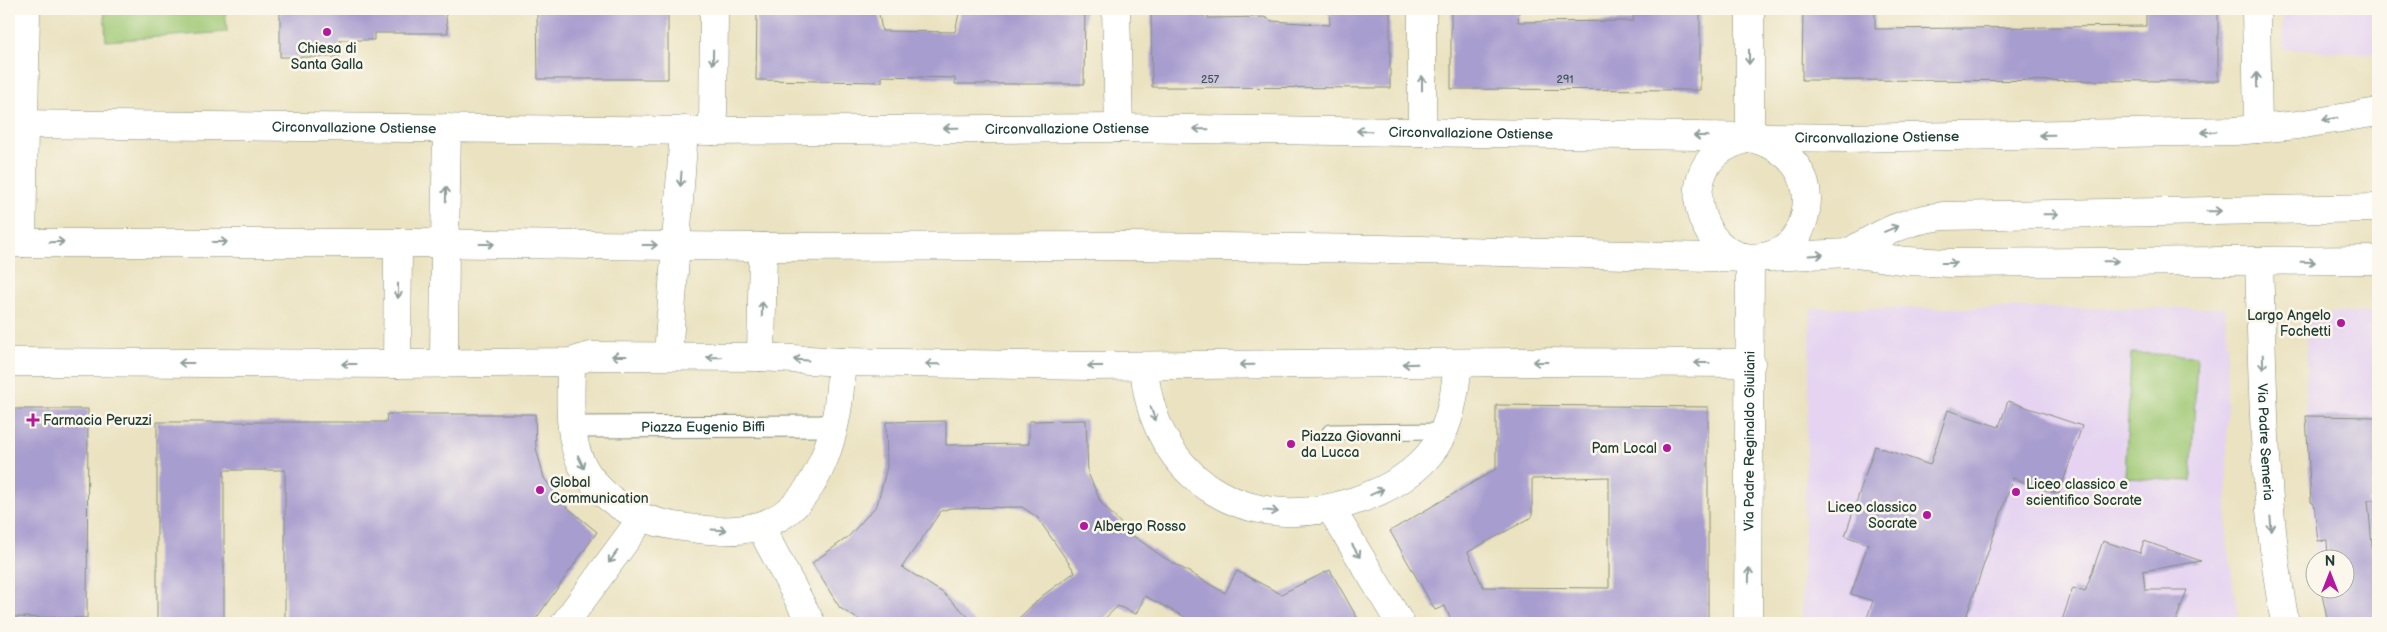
<svg xmlns="http://www.w3.org/2000/svg" width="2387" height="632" font-family="'Balsamiq Sans',sans-serif">
  <rect width="100%" height="100%" fill="#fbf7ec"/>
  <filter id="ink" filterUnits="userSpaceOnUse"><feTurbulence type="fractalNoise" baseFrequency=".02" numOctaves="2"/><feDisplacementMap in="SourceGraphic" scale="10" xChannelSelector="R" yChannelSelector="G"/><feConvolveMatrix kernelMatrix="1 2 1 2 8 2 1 2 1" color-interpolation-filters="sRGB"/></filter>
  <filter id="wash" filterUnits="userSpaceOnUse"><feTurbulence type="fractalNoise" baseFrequency=".0096" numOctaves="4" result="noise"/><feDisplacementMap in="SourceGraphic" scale="20" xChannelSelector="R" yChannelSelector="G"/><feGaussianBlur stdDeviation="1.12" result="paint"/><feColorMatrix in="noise" values="0 0 0 0 0 0 0 0 0 0 0 0 0 0 0 0 0 1.4 0 .05"/><feComposite in="paint" operator="in"/></filter>
  <g filter="url(#wash)">
    <rect width="100%" height="100%" fill="#eae2c0"/>
    <!-- built -->
    <g fill="#e5d3f1">
      <polygon points="2283,9 2378,9 2378,54 2283,49"/>
      <polygon points="1811,308 2224,308 2227,328 2227,540 2239,623 1801,623"/>
      <polygon points="2378,312 2378,623 2328,623 2321,590 2344,590 2344,560 2317,559 2311,502 2306,416 2307,313"/>
    </g>
    <!-- green -->
    <g fill="#9fc873" stroke="#5f8254">
      <polygon points="104,9 225,9 227,32 106,41"/>
      <polygon points="2131,353 2197,356 2191,481 2125,478"/>
    </g>
    <g id="blocks">
      <!-- building -->
      <g fill="#a89dcf" fill-rule="evenodd">
        <polygon points="280,9 445,9 448,33 374,33 374,40 340,40 340,57 280,57"/>
        <polygon points="537,9 668,9 668,79 538,79"/>
        <polygon points="757,9 878,9 882,31 955,32 960,9 1085,9 1084,84 955,84 955,78 882,76 882,82 756,80"/>
        <polygon points="1151,9 1208,9 1208,18 1264,17 1272,21 1330,25 1329,9 1390,9 1390,88 1152,87"/>
        <polygon points="1451,9 1519,9 1518,22 1633,21 1634,9 1700,9 1700,90 1451,89"/>
        <polygon points="1803,9 1875,9 1875,29 2146,26 2146,9 2218,9 2218,81 1802,80"/>
        <polygon points="2008,401 2082,426 2059,494 2013,478 1964,623 1865,623 1873,601 1851,594 1868,544 1845,536 1875,446 1930,465 1948,410 1999,427"/>
        <path d="M1496,405L1708,407V623H1452L1445,606L1435,610L1390,531L1496,469ZM1609,477V588L1483,587L1468,552L1532,517V479Z"/>
        <polygon points="9,409 88,409 87,618 9,617"/>
        <polygon points="387,414 535,414 536,448 544,478 562,503 597,532 533,623 285,623 285,470 224,470 224,623 157,623 157,422 386,422"/>
        <polygon points="2306,416 2378,417 2378,500 2368,500 2374,568 2378,568 2378,623 2328,623 2321,590 2344,590 2344,560 2328,560 2327,540 2318,541 2314,504 2311,502"/>
        <polygon points="1086,420 1088,473 1101,503 1132,535 1163,557 1225,593 1237,571 1281,594 1330,570 1360,623 1196,623 1145,596 1136,614 1118,606 1100,623 1014,623 1042,596 1075,572 1037,517 1022,507 951,508 941,511 902,567 943,593 975,623 864,623 840,608 812,563 848,537 877,505 887,467 886,422 946,421 946,445 1029,444 1029,421"/>
        <polygon points="2103,541 2140,553 2144,541 2201,561 2143,571 2145,590 2187,590 2175,623 2061,623 2073,588 2085,592"/>
      </g>
    </g>
  </g>
  <g filter="url(#ink)">
    <use href="#blocks" fill-opacity="0" stroke="#84907a" stroke-width="1"/>
    <g fill="none" stroke-linecap="round" stroke-linejoin="round">
      <defs>
        <polyline id="service" points="1330,432 1443,431"/>
        <g id="pedestrian">
          <path id="s1" d="M572,427L835,426"/>
        </g>
        <g id="minor">
          <polyline points="1116,9 1119,128"/>
          <polyline points="1750,9 1750,138"/>
          <polyline points="2256,9 2258,129"/>
          <polyline points="713,131 714,9"/>
          <polyline points="1422,132 1422,9"/>
          <path d="M1750,138C1792,147 1818,181 1802,225C1797,241 1786,250 1771,255C1711,274 1675,191 1716,154C1726,145 1737,141 1750,138Z"/>
          <polyline points="22,243 26,9"/>
          <polyline points="445,243 447,128"/>
          <path id="s2" d="M2259,261C2263,382 2263,504 2285,623"/>
          <polyline points="668,356 684,130"/>
          <polyline points="761,357 763,247"/>
          <polyline points="9,362 397,364"/>
          <polyline points="841,362 1091,366 1517,362 1751,363"/>
          <path d="M1144,366C1152,480 1248,538 1354,501C1385,491 1416,474 1435,447C1451,423 1455,392 1458,363"/>
          <polyline points="1331,509 1400,623"/>
          <polyline points="565,623 642,518"/>
          <path id="s3" d="M1748,623L1750,258"/>
        </g>
        <g id="tertiary">
          <path d="M398,243L397,364L571,362L591,356L761,357L841,362C841,419 823,509 758,526C731,534 702,530 675,526C636,520 599,499 581,463C567,433 571,394 571,362"/>
          <polyline points="444,364 445,243"/>
          <polyline points="760,526 811,623"/>
        </g>
        <g id="secondary">
          <path id="s4" d="M9,124L713,131L1119,128L1847,138L2235,131L2298,125L2378,112"/>
          <polyline points="9,243 415,243 763,247 1129,246 1381,249 1750,258 1848,253 1907,261 1950,263 2378,260"/>
          <path d="M1848,253C1879,234 1908,219 1944,216L2378,208"/>
        </g>
      </defs>
      <!-- service casing -->
      <use href="#service" stroke="#84907a" stroke-width="17"/>
      <!-- pedestrian casing -->
      <use href="#pedestrian" stroke="#84907a" stroke-width="23"/>
      <!-- minor casing -->
      <use href="#minor" stroke="#84907a" stroke-width="29"/>
      <!-- tertiary casing -->
      <use href="#tertiary" stroke="#84907a" stroke-width="29"/>
      <!-- secondary casing -->
      <use href="#secondary" stroke="#84907a" stroke-width="29"/>
      <!-- service -->
      <use href="#service" stroke="#fff" stroke-width="15"/>
      <!-- pedestrian -->
      <use href="#pedestrian" stroke="#fff" stroke-width="21"/>
      <!-- minor -->
      <use href="#minor" stroke="#fff" stroke-width="28"/>
      <!-- tertiary -->
      <use href="#tertiary" stroke="#fff" stroke-width="28"/>
      <!-- secondary -->
      <use href="#secondary" stroke="#fff" stroke-width="28"/>
    </g>
    <!-- one-way arrows -->
    <defs><path id="oneway-shaft" d="M-6 0H5M1.5-3L5.5 0L1.5 3" fill="none" stroke-width="1.6" stroke-linecap="round" stroke-linejoin="round" transform="scale(1.25)"/></defs>
    <g stroke="#8f9e9a">
      <use href="#oneway-shaft" transform="translate(713 57) rotate(91)"/>
      <use href="#oneway-shaft" transform="translate(1749 57) rotate(90)"/>
      <use href="#oneway-shaft" transform="translate(2257 80) rotate(-91)"/>
      <use href="#oneway-shaft" transform="translate(1422 83) rotate(-90)"/>
      <use href="#oneway-shaft" transform="translate(2330 119) rotate(171)"/>
      <use href="#oneway-shaft" transform="translate(951 128) rotate(179)"/>
      <use href="#oneway-shaft" transform="translate(1201 129) rotate(-179)"/>
      <use href="#oneway-shaft" transform="translate(1364 131) rotate(-179)"/>
      <use href="#oneway-shaft" transform="translate(2209 132) rotate(177)"/>
      <use href="#oneway-shaft" transform="translate(2047 135) rotate(179)"/>
      <use href="#oneway-shaft" transform="translate(1701 136) rotate(-178)"/>
      <use href="#oneway-shaft" transform="translate(681 179) rotate(94)"/>
      <use href="#oneway-shaft" transform="translate(446 194) rotate(-89)"/>
      <use href="#oneway-shaft" transform="translate(2214 211) rotate(-1)"/>
      <use href="#oneway-shaft" transform="translate(2051 214) rotate(-1)"/>
      <use href="#oneway-shaft" transform="translate(1891 229) rotate(-23)"/>
      <use href="#oneway-shaft" transform="translate(57 242) rotate(-2)"/>
      <use href="#oneway-shaft" transform="translate(220 242)"/>
      <use href="#oneway-shaft" transform="translate(487 244)"/>
      <use href="#oneway-shaft" transform="translate(650 245)"/>
      <use href="#oneway-shaft" transform="translate(1816 255) rotate(-3)"/>
      <use href="#oneway-shaft" transform="translate(2111 261) rotate(-1)"/>
      <use href="#oneway-shaft" transform="translate(2308 262) rotate(1)"/>
      <use href="#oneway-shaft" transform="translate(1949 263)"/>
      <use href="#oneway-shaft" transform="translate(398 291) rotate(90)"/>
      <use href="#oneway-shaft" transform="translate(762 309) rotate(-89)"/>
      <use href="#oneway-shaft" transform="translate(619 356) rotate(180)"/>
      <use href="#oneway-shaft" transform="translate(714 357) rotate(-179)"/>
      <use href="#oneway-shaft" transform="translate(801 360) rotate(-177)"/>
      <use href="#oneway-shaft" transform="translate(1540 362) rotate(-180)"/>
      <use href="#oneway-shaft" transform="translate(2263 362) rotate(88)"/>
      <use href="#oneway-shaft" transform="translate(186 363) rotate(-180)"/>
      <use href="#oneway-shaft" transform="translate(1702 363) rotate(-180)"/>
      <use href="#oneway-shaft" transform="translate(349 364) rotate(-180)"/>
      <use href="#oneway-shaft" transform="translate(933 364) rotate(-179)"/>
      <use href="#oneway-shaft" transform="translate(1410 364) rotate(178)"/>
      <use href="#oneway-shaft" transform="translate(1247 365) rotate(179)"/>
      <use href="#oneway-shaft" transform="translate(1095 366) rotate(-180)"/>
      <use href="#oneway-shaft" transform="translate(1153 414) rotate(71)"/>
      <use href="#oneway-shaft" transform="translate(581 462) rotate(65)"/>
      <use href="#oneway-shaft" transform="translate(1377 492) rotate(-25)"/>
      <use href="#oneway-shaft" transform="translate(1271 511) rotate(8)"/>
      <use href="#oneway-shaft" transform="translate(2271 524) rotate(85)"/>
      <use href="#oneway-shaft" transform="translate(719 530) rotate(3)"/>
      <use href="#oneway-shaft" transform="translate(1356 551) rotate(59)"/>
      <use href="#oneway-shaft" transform="translate(613 557) rotate(126)"/>
      <use href="#oneway-shaft" transform="translate(1749 575) rotate(-89)"/>
    </g>
  </g>
  <!-- markers -->
  <g fill="#b5179e" stroke="#fbf7ec" stroke-width="2">
    <circle cx="327" cy="32" r="5"/>
    <circle cx="2341" cy="323" r="5"/>
    <path d="M30.5 412.5h5v5h5v5h-5v5h-5v-5h-5v-5h5z"/>
    <circle cx="1291" cy="444" r="5"/>
    <circle cx="1667" cy="448" r="5"/>
    <circle cx="540" cy="490" r="5"/>
    <circle cx="2016" cy="492" r="5"/>
    <circle cx="1927" cy="515" r="5"/>
    <circle cx="1084" cy="526" r="5"/>
  </g>
  <g text-anchor="middle" stroke-width="5" stroke-linejoin="round" paint-order="stroke">
    <!-- number labels -->
    <g font-size="11" fill="#41555b">
      <text x="1210" y="83">257</text>
      <text x="1565" y="83">291</text>
    </g>
    <!-- poi labels -->
    <g font-size="14" fill="#1f3d34" stroke="#fbf7ec" text-anchor="start">
      <text x="327" y="53" text-anchor="middle">Chiesa di<tspan x="327" dy="16">Santa Galla</tspan></text>
      <text x="2331" y="320" text-anchor="end">Largo Angelo<tspan x="2331" dy="16">Fochetti</tspan></text>
      <text x="43" y="425">Farmacia Peruzzi</text>
      <text x="1301" y="441">Piazza Giovanni<tspan x="1301" dy="16">da Lucca</tspan></text>
      <text x="1657" y="453" text-anchor="end">Pam Local</text>
      <text x="550" y="487">Global<tspan x="550" dy="16">Communication</tspan></text>
      <text x="2026" y="489">Liceo classico e<tspan x="2026" dy="16">scientifico Socrate</tspan></text>
      <text x="1917" y="512" text-anchor="end">Liceo classico<tspan x="1917" dy="16">Socrate</tspan></text>
      <text x="1094" y="531">Albergo Rosso</text>
    </g>
    <!-- street labels -->
    <g font-size="14" fill="#1f3d34" stroke="#fbf7ec">
      <text dy="5" stroke="none"><textPath href="#s4" startOffset="345">Circonvallazione Ostiense</textPath></text>
      <text dy="5" stroke="none"><textPath href="#s4" startOffset="1058">Circonvallazione Ostiense</textPath></text>
      <text dy="5" stroke="none"><textPath href="#s4" startOffset="1462">Circonvallazione Ostiense</textPath></text>
      <text dy="5" stroke="none"><textPath href="#s4" startOffset="1868">Circonvallazione Ostiense</textPath></text>
      <text dy="5" stroke="none"><textPath href="#s1" startOffset="131">Piazza Eugenio Biffi</textPath></text>
      <text dy="5" stroke="none"><textPath href="#s3" startOffset="182">Via Padre Reginaldo Giuliani</textPath></text>
      <text dy="5" stroke="none"><textPath href="#s2" startOffset="181">Via Padre Semeria</textPath></text>
    </g>
  </g>
  <!-- margin -->
  <rect width="2387" height="632" fill="none" stroke="#fbf7ec" stroke-width="30"/>
  <!-- north arrow -->
  <g transform="translate(2330 574)"><circle r="24" fill="#fbf7ec" stroke="#a3ada2"/>
  <path d="M0-4L9 19L0 12L-9 19Z" fill="#b5179e"/>
  <text y="-8" font-size="14" font-weight="bold" text-anchor="middle" fill="#1f3d34">N</text>
  </g>
</svg>
